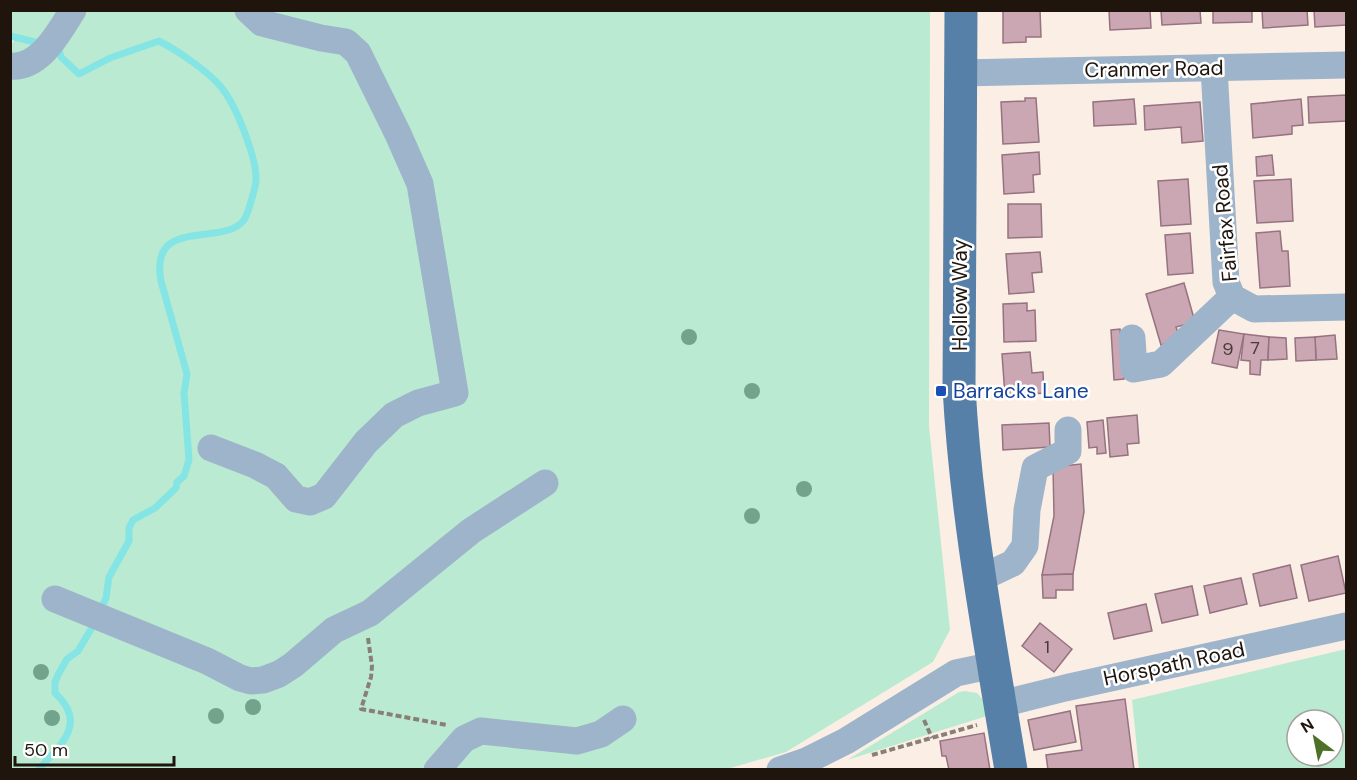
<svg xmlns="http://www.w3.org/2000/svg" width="1357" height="780" font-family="'DM Sans',sans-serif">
  <rect width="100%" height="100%" fill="#fbefe5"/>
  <!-- green -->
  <g fill="#baebd2" fill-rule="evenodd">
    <polygon points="11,10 930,11 929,426 950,630 933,662 786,752 727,769 11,769 10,46 17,37 11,34"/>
    <path d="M1346,649V769H1139L1132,700ZM1297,720H1333V756H1297Z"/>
    <polygon points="965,691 977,693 985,702 987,716 847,760 959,692"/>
  </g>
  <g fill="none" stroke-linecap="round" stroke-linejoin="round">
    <!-- stream -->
    <g stroke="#85e4e4" stroke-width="7">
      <polyline points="10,36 43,44"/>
      <path d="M56,49H59L61,57L79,74L110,58L159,41C177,50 209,72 221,87C236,105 257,158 256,181C255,189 248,214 244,220C223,248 149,215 161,281L187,374L184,393L189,460L184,476L177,482L176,488L155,508L133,520L129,528V541L109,577L106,598L100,611"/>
      <path d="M38,770C61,745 88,723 55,693V682L59,673L67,659L78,651L96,621"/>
    </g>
  </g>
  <!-- building -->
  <g fill="#cba6b3" stroke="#967380" stroke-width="1.5">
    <polygon points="1003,10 1040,10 1041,37 1026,37 1026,42 1003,43"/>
    <polygon points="1109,10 1150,10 1151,28 1110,30"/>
    <polygon points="1161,10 1200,10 1201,23 1162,25"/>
    <polygon points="1213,10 1252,10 1252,22 1213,23"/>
    <polygon points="1262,10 1307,10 1308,25 1263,28"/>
    <polygon points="1314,10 1346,10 1346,25 1315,27"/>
    <polygon points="1346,95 1346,121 1309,123 1308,97"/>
    <polygon points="1025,98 1036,98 1039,142 1003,144 1001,102 1025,101"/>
    <polygon points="1134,99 1136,124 1094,126 1093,102"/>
    <polygon points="1301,99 1303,125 1292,126 1292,134 1253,138 1251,104"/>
    <polygon points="1200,102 1203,141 1182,143 1181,127 1145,130 1144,106"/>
    <polygon points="1039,152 1040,174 1033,175 1034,192 1004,194 1002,155"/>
    <polygon points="1272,155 1274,175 1257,176 1256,157"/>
    <polygon points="1188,179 1191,224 1161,226 1158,181"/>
    <polygon points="1291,179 1293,221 1257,223 1254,181"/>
    <polygon points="1008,204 1041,204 1042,237 1008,238"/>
    <polygon points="1280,231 1282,251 1288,251 1290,286 1260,288 1256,233"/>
    <polygon points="1190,233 1193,273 1168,275 1165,235"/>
    <polygon points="1040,252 1042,272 1032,273 1034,292 1009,294 1006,254"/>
    <polygon points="1184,283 1195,322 1176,327 1180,339 1161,345 1146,294"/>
    <polygon points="1027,303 1027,311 1035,310 1036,341 1004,342 1003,304"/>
    <polygon points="1120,329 1124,379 1114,380 1111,330"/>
    <polygon points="1219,330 1244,334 1237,368 1212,363"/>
    <polygon points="1244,334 1269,337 1268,360 1261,360 1260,375 1250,374 1250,361 1241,360"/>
    <polygon points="1335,335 1337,359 1316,360 1315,337"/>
    <polygon points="1269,337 1286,338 1287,359 1268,360"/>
    <polygon points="1315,337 1316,360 1296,361 1295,338"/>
    <polygon points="1030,352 1032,373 1043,372 1044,393 1005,396 1002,354"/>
    <polygon points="1137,415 1139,443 1127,444 1128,455 1110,457 1107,418"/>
    <polygon points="1103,420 1106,453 1097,454 1097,447 1089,448 1087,422"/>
    <polygon points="1049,423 1050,447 1003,450 1002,425"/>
    <polygon points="1081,464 1084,512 1073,574 1042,575 1054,516 1053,467"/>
    <polygon points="1338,556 1346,593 1309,601 1301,565"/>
    <polygon points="1290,565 1297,598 1260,606 1253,574"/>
    <polygon points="1073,574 1073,590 1056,590 1056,598 1043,598 1042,575"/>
    <polygon points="1241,578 1247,604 1210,613 1204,586"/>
    <polygon points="1192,586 1198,615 1162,623 1155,594"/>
    <polygon points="1146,604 1152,631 1114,639 1108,613"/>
    <polygon points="1040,623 1072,649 1054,672 1022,646"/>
    <polygon points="1125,699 1134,770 1048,770 1046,755 1082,750 1076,706"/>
    <polygon points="1070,711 1076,742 1034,750 1028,720"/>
    <polygon points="984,733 990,770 949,770 946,756 942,756 940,741"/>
  </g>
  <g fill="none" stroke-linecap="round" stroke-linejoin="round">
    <!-- path -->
    <g stroke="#8a7f76" stroke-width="4" stroke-dasharray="6 3" stroke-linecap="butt">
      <polyline points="368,638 372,666 371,677 361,709 447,725"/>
      <polyline points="924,720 932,738"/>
      <polyline points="872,755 977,725"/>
    </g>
    <!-- minor -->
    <g stroke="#9db4ca" stroke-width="27">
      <path d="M10,66C40,69 59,32 73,10"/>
      <polyline points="1214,68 1226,282 1232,297 1254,309 1346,307"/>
      <polyline points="961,73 1346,65"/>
      <polyline points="1132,338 1134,369 1161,364 1232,297"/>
      <polyline points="211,448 255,465 276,476 296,499 310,502 324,496 366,442 394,415 418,403 455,393 420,184 398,134 358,53 346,42 321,38 262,23 248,10"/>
      <polyline points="979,579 1013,563 1025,546 1027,510 1035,468 1068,451 1068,430"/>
      <polyline points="55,599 207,661 240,678 251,681 263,680 279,674 293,665 334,630 370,613 471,531 545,483"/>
      <polyline points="1001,704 1065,688 1346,626"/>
      <polyline points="437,770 464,739 481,731 577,741 601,734 623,719"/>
      <polyline points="780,770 806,761 846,741 956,673 994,665"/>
    </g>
    <!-- major -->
    <path stroke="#5680a7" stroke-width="33" d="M961,10L959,387C966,516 990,642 1011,770"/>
  </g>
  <!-- trees -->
  <g fill="#72a38c">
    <circle cx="689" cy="337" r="8"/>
    <circle cx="752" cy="391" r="8"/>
    <circle cx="804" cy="489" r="8"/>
    <circle cx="752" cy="516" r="8"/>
    <circle cx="41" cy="672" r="8"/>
    <circle cx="253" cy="707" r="8"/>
    <circle cx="216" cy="716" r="8"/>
    <circle cx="52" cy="718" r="8"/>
  </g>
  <!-- markers -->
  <rect fill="#1a4fb4" stroke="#fff" stroke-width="2" x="935" y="385" width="12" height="12" rx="3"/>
  <g text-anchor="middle" stroke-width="5" stroke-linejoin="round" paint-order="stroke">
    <!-- number labels -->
    <g font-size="18" fill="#4a3936">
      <text x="1255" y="354">7</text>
      <text x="1228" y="355">9</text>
      <text x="1047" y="653">1</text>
    </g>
    <!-- street labels -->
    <g font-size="21" fill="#1f150c" stroke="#fff">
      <text transform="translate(1154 69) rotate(-1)" y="7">Cranmer Road</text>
      <text transform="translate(1225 223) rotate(-95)" y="7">Fairfax Road</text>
      <text transform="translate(960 295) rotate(-90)" y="7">Hollow Way</text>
      <text transform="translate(1174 664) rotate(-12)" y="7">Horspath Road</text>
    </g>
    <!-- transit labels -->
    <g font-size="21" fill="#164399" stroke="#fff" text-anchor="start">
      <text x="953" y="398">Barracks Lane</text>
    </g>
  </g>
  <!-- border -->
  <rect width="1357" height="780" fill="none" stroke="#1f150c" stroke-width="24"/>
  <!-- north arrow -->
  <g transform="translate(1315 738) rotate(328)"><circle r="28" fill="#ffffff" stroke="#a5a19e" stroke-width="1.5"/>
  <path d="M0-4.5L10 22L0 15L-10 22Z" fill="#4e7129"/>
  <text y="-9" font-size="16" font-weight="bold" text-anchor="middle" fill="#1f150c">N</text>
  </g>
  <!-- scale -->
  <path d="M15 756v9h159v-9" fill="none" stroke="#1f150c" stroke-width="3"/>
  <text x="24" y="756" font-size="18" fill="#1f150c" stroke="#ffffff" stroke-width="4.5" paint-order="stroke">50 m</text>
</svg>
